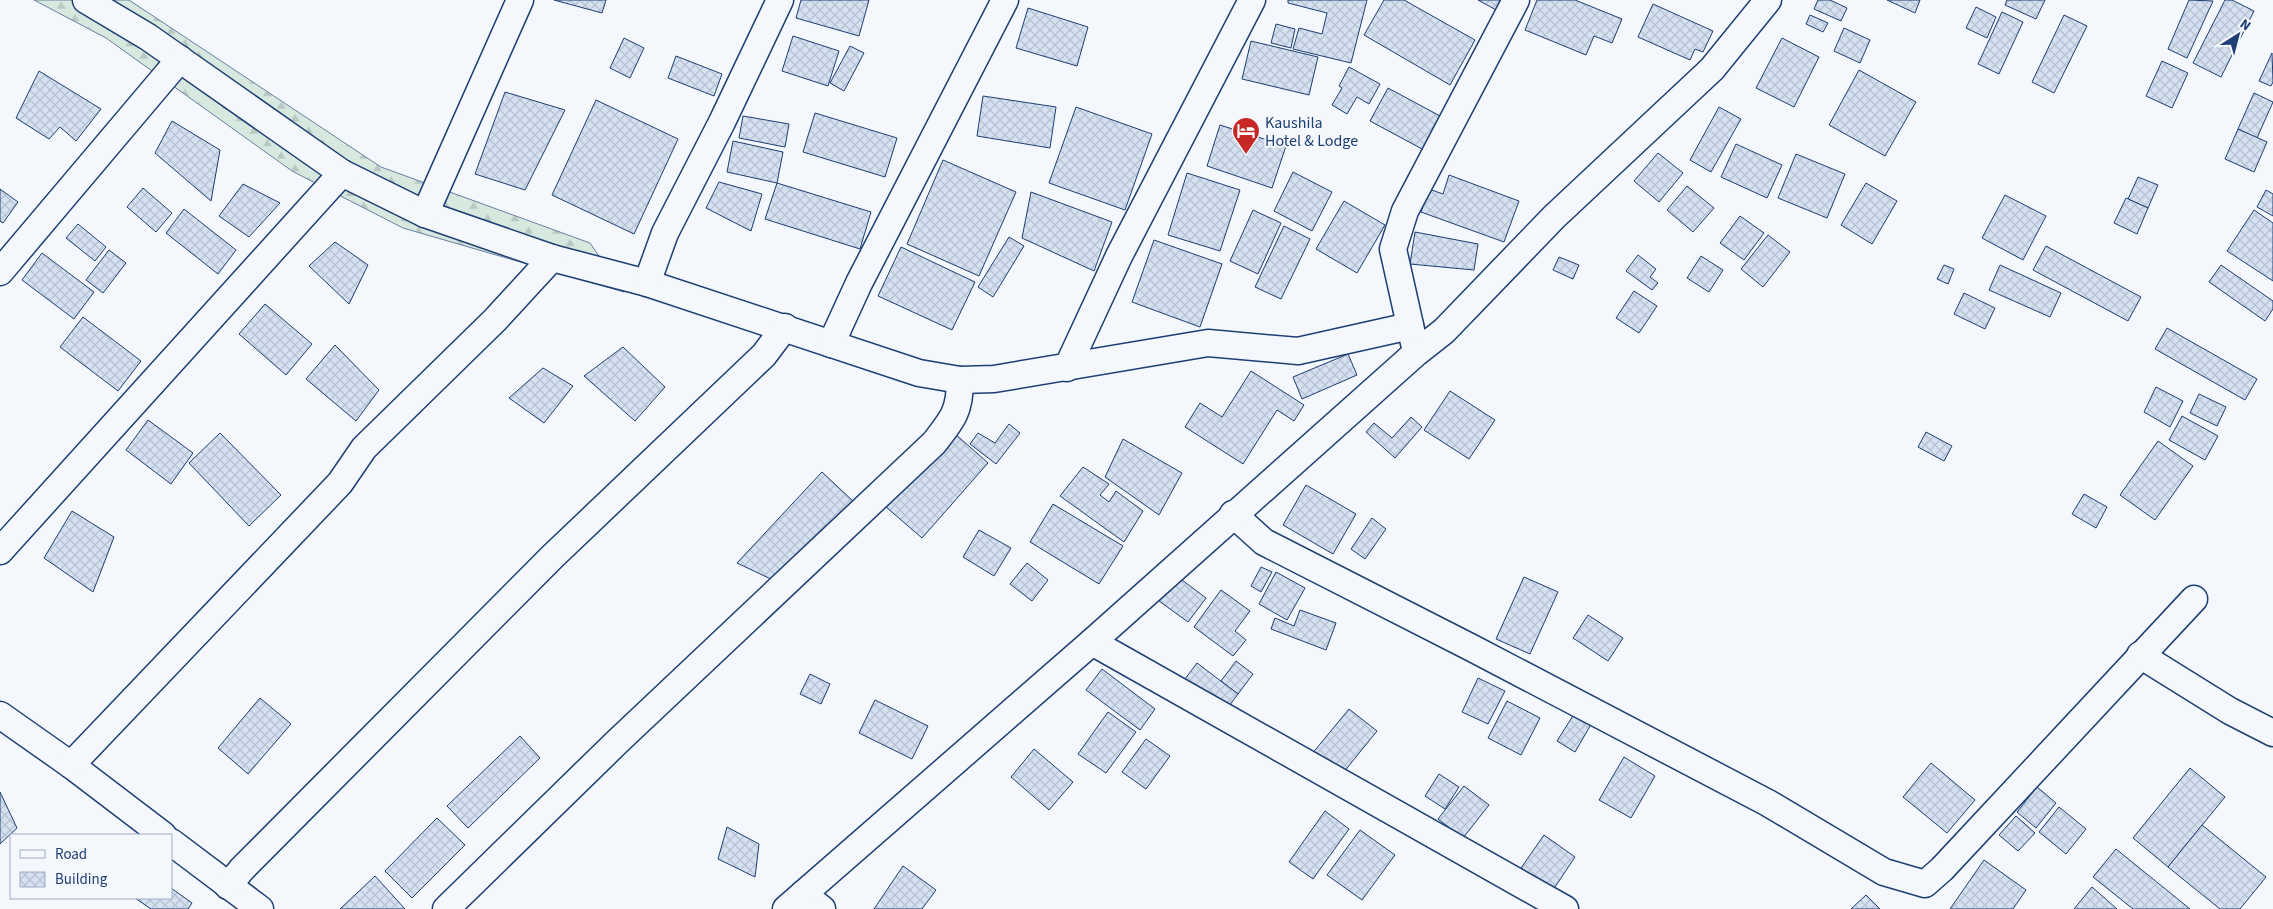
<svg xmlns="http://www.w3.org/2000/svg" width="2273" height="909" font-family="'Source Sans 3',sans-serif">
  <defs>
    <pattern id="forest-firs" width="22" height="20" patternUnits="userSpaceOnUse" patternTransform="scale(1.25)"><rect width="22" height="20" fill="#d7e8df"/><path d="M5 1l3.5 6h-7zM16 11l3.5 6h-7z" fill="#b8c8c3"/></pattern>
    <pattern id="building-cross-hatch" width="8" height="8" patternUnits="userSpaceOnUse" patternTransform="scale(1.25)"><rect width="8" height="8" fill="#d5e0f0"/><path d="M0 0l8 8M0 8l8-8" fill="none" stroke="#b6c1d1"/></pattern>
  </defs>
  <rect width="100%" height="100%" fill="#f4f7fb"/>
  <!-- forest -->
  <polygon fill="url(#forest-firs)" stroke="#687fa3" points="34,0 129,0 381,167 590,243 624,292 403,228 292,171 106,38"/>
  <!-- building -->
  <g fill="url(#building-cross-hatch)" stroke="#1d3f73">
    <polygon points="554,0 606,0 602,13"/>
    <polygon points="801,0 869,0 859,36 796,18"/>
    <polygon points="1288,0 1367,0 1351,63 1293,49 1299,28 1322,34 1327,13 1288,3"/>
    <polygon points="1384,0 1404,0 1475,40 1450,85 1364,35"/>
    <polygon points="1478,0 1504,0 1498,11"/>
    <polygon points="1537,0 1575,0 1622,19 1612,43 1594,36 1586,55 1525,30"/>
    <polygon points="1818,0 1830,0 1847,8 1841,21 1814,9"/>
    <polygon points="1887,0 1920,0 1915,13"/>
    <polygon points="2007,0 2045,0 2036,19 2005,5"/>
    <polygon points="2189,0 2213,1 2187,58 2168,49"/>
    <polygon points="2225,0 2232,0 2254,11 2221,77 2193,63"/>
    <polygon points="1653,4 1713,31 1703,52 1695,49 1690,60 1638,37"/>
    <polygon points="1976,7 1996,17 1987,38 1966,28"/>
    <polygon points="1028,8 1088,27 1077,66 1016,48"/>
    <polygon points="2002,12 2023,22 1999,74 1978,64"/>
    <polygon points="1810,15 1828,23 1823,32 1806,24"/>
    <polygon points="2064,15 2087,26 2054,93 2032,82"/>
    <polygon points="1276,24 1295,29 1291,48 1271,43"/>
    <polygon points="1844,28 1870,40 1860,63 1834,51"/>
    <polygon points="793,36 839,51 828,86 782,71"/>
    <polygon points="624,38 644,48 630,78 610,68"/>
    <polygon points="1782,38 1819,57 1794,107 1756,88"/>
    <polygon points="1251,41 1318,57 1309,95 1242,79"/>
    <polygon points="850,46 864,53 844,91 830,83"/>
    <polygon points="2272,53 2273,82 2271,86 2259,81"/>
    <polygon points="676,56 722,74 714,96 668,78"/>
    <polygon points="2162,61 2188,73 2172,108 2146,96"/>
    <polygon points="1349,67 1380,84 1369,104 1357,97 1347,114 1332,105 1342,88 1339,86"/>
    <polygon points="1859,70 1916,102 1885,156 1829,125"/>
    <polygon points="39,71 101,109 76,141 60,127 49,139 16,118"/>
    <polygon points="1388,88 1442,117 1424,150 1370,121"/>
    <polygon points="505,92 565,110 525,190 475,174"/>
    <polygon points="2254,93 2273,102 2257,138 2238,129"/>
    <polygon points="983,96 1056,107 1050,148 977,136"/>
    <polygon points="596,100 678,139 634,234 552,195"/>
    <polygon points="1076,107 1152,134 1125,210 1049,183"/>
    <polygon points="1719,107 1741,119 1711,172 1690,160"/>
    <polygon points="815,113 897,138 885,177 803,152"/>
    <polygon points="743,116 789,124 785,147 739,138"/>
    <polygon points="172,121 220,150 211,201 155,153"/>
    <polygon points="1220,125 1286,146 1272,188 1207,166"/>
    <polygon points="2238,129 2267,142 2254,172 2225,159"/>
    <polygon points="733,141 783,152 777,183 727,172"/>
    <polygon points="1736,144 1782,165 1767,198 1721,177"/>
    <polygon points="1658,153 1683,173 1659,202 1634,181"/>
    <polygon points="1796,154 1845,174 1827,218 1778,198"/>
    <polygon points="943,160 1016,192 979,276 907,244"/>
    <polygon points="1293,172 1332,192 1312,231 1274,211"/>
    <polygon points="1187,173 1240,190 1220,251 1168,235"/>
    <polygon points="1449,175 1519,201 1504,242 1421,212 1429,189 1443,194"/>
    <polygon points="2138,177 2158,185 2148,208 2128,199"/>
    <polygon points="719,182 762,194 751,231 706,208"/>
    <polygon points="777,183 871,212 860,249 765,219"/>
    <polygon points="1866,183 1897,201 1872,244 1841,225"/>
    <polygon points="243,184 280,203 249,237 219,216"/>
    <polygon points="1687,186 1714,208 1693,232 1667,210"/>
    <polygon points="143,188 172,213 156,232 127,207"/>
    <polygon points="0,189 18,202 3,223 0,221"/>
    <polygon points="2266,190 2273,194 2273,216 2257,207"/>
    <polygon points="1031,192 1112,222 1094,271 1022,238"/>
    <polygon points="2005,195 2046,216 2023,260 1982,238"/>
    <polygon points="2126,198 2148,208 2137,234 2114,223"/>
    <polygon points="1344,201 1385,225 1357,273 1316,249"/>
    <polygon points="184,209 236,250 218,274 166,233"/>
    <polygon points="1253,210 1281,223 1258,274 1230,261"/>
    <polygon points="2254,210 2273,223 2273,281 2227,251"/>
    <polygon points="1740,216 1764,233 1744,260 1720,243"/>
    <polygon points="78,224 106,247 95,261 66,238"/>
    <polygon points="1284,226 1310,239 1281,299 1255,287"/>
    <polygon points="1415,232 1478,244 1474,270 1410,264"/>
    <polygon points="1768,235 1790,252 1763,287 1741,269"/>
    <polygon points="1009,237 1024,246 993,297 978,287"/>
    <polygon points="1154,240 1222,264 1200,327 1132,302"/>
    <polygon points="335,242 368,265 349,304 309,266"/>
    <polygon points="2046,246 2141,297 2128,321 2033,270"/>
    <polygon points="901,247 975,282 952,330 878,296"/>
    <polygon points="109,250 126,263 103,293 86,280"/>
    <polygon points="42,253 94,292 74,319 22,280"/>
    <polygon points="1638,255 1656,269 1650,277 1658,283 1652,290 1626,271"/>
    <polygon points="1701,256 1723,270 1709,292 1687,278"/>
    <polygon points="1559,257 1579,265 1573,279 1553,270"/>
    <polygon points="1944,265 1954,269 1948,284 1937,279"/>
    <polygon points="2000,265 2061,293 2050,317 1989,290"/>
    <polygon points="2221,265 2273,301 2273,309 2265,321 2209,282"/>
    <polygon points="1634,291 1657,306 1639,333 1616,318"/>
    <polygon points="1964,293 1995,308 1985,329 1954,314"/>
    <polygon points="265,304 312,344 286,375 239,334"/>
    <polygon points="83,317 141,361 118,391 60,347"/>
    <polygon points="2167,328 2257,379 2245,400 2155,349"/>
    <polygon points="335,345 379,390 356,421 306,379"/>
    <polygon points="623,347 665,387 635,421 584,376"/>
    <polygon points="1348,354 1357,375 1302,399 1293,377"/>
    <polygon points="543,368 573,386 544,423 509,398"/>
    <polygon points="1251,371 1304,405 1294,421 1277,410 1243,464 1185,427 1200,403 1222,417"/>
    <polygon points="2156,387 2183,401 2170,427 2144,412"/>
    <polygon points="1450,391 1495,420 1469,459 1424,430"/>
    <polygon points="2199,394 2226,407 2217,426 2190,413"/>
    <polygon points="2182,416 2218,436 2205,460 2169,440"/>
    <polygon points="1411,417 1422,427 1395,458 1366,432 1374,423 1392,438"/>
    <polygon points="148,420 193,453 171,484 126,450"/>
    <polygon points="1009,424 1020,433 996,464 970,444 978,433 995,443"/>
    <polygon points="953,432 988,463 922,538 886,507"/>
    <polygon points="1926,432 1952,446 1944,461 1918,447"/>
    <polygon points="220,433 281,495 249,526 189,463"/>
    <polygon points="1123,439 1182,473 1159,515 1105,477"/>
    <polygon points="2158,441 2193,466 2155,520 2120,495"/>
    <polygon points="1083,467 1109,484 1100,495 1109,502 1116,491 1143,511 1124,542 1060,496"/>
    <polygon points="822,472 854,502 775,581 737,563"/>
    <polygon points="1306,485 1356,514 1333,554 1283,525"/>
    <polygon points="2084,494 2107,507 2096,528 2072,514"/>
    <polygon points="1053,504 1123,546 1099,584 1030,542"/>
    <polygon points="72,511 114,537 93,592 44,558"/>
    <polygon points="1372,518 1386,529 1365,559 1351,549"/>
    <polygon points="979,530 1011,548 994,576 963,557"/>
    <polygon points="1027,563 1048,580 1032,601 1010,584"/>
    <polygon points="1261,567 1272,572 1261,592 1251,586"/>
    <polygon points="1276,572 1305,588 1287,620 1259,604"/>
    <polygon points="1174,574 1206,598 1188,622 1155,598"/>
    <polygon points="1524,577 1558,592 1530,654 1496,639"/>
    <polygon points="1221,590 1250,611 1235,631 1246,640 1233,656 1194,627"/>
    <polygon points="1300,610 1336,623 1326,650 1271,629 1275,618 1294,626"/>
    <polygon points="1588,615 1623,638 1608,661 1573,638"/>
    <polygon points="1236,661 1253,674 1238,694 1221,681"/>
    <polygon points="1197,663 1238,694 1223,714 1182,683"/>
    <polygon points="1102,669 1155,709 1140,730 1086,690"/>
    <polygon points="810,674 830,684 821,704 800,694"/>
    <polygon points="1478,678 1505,691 1488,724 1462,712"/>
    <polygon points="260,698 291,724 248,774 218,748"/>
    <polygon points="875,700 928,726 912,759 859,733"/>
    <polygon points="1507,701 1540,718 1521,755 1488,738"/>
    <polygon points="1349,709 1377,731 1339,778 1311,755"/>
    <polygon points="1576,711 1593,721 1575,752 1557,741"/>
    <polygon points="1108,712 1136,732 1106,773 1078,754"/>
    <polygon points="520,736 540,758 468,828 447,806"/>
    <polygon points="1146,739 1170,756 1146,789 1122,772"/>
    <polygon points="1034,749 1073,782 1049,810 1011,777"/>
    <polygon points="1624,757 1655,776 1631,818 1599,800"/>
    <polygon points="1931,763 1975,800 1947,833 1903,797"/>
    <polygon points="2190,768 2225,797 2168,867 2133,838"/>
    <polygon points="1439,774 1459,787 1445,809 1425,796"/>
    <polygon points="1464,786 1489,805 1463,838 1438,819"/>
    <polygon points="2037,787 2056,803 2036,828 2017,812"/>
    <polygon points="0,792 17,828 0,844"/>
    <polygon points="2059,807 2086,829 2066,854 2039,832"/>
    <polygon points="1325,811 1349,829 1313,879 1289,862"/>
    <polygon points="2016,816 2035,833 2018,851 1999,835"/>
    <polygon points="437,818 465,845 412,898 385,871"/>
    <polygon points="2202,825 2266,877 2240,909 2220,909 2168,867"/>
    <polygon points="727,827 759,844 755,877 718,859"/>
    <polygon points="1360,830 1395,855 1362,900 1327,875"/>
    <polygon points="1544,835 1575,857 1553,890 1521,868"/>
    <polygon points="2116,849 2190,909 2133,909 2093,877"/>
    <polygon points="1984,860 2026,890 2013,909 1950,909"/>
    <polygon points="903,866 936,890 922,909 874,909"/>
    <polygon points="375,876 405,909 340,909"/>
    <polygon points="2092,887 2117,909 2074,909"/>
    <polygon points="171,888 192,903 188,909 151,909 135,898 171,898"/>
    <polygon points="1866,895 1880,909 1851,909"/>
  </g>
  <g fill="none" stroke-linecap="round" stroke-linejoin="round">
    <defs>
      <g id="street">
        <polyline points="86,0 148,37 342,173 425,214 552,258 647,283 919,373 960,380 994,379 1208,343 1298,351 1410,326"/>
        <polyline points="425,214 520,0"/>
        <polyline points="0,272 180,59"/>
        <polyline points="647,283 665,233 722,122 780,0"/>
        <polyline points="1414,343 1393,249 1405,211 1516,0"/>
        <polyline points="831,344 859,283 1005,0"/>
        <polyline points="1067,368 1119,256 1252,0"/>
        <polyline points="1233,514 1264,542 1472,648 1768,803 1884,872 1925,884 1942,869 2194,599"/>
        <polyline points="0,551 342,173"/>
        <polyline points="1092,642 1565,909"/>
        <polyline points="2140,655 2230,711 2273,733"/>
        <polyline points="0,715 71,765 163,835"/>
        <polyline points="71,765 340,483 364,448 495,320 552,258"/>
        <polyline points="171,842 260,909"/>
        <polyline points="228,886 242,869 552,557 764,355 785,327"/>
        <polyline points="803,894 822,909"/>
        <path d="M446,909L617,742L934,443C953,419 960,411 960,380"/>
        <polyline points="786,909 1092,642 1416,353 1444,331 1554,217 1712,69 1768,0"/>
      </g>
    </defs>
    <!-- street casing -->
    <use href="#street" stroke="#1d3f73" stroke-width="29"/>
    <!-- street -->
    <use href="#street" stroke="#f4f7fb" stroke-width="26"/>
  </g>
  <!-- icons -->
  <defs>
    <symbol id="hotel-pin" viewBox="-11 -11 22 30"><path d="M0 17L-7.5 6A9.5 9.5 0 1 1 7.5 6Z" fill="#c62828" stroke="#f4f7fb"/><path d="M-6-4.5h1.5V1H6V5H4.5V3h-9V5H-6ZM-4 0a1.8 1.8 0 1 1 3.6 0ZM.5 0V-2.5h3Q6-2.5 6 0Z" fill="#fff"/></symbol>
  </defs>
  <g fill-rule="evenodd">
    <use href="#hotel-pin" x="1230" y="115" width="32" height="43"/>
  </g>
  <g text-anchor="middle" stroke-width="4" stroke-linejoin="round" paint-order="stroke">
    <!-- poi labels -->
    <g font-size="16" fill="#1d3f73" stroke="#f4f7fb" text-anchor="start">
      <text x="1265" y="128">Kaushila<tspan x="1265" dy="18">Hotel &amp; Lodge</tspan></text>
    </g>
  </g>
  <!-- legend -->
  <rect x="10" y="834" width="162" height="65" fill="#f4f7fb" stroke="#9eadc5"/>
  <rect x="20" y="850" width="25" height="8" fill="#f4f7fb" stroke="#9eadc5"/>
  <text x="55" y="859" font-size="15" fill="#1d3f73">Road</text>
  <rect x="20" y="872" width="25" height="15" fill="url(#building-cross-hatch)" stroke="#9eadc5"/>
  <text x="55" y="884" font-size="15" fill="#1d3f73">Building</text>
  <!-- north arrow -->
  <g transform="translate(2238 35) rotate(36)" stroke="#f4f7fb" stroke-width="4" paint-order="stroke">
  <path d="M0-4L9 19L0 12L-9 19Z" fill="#1d3f73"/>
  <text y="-8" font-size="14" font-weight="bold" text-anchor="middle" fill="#1d3f73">N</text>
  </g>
</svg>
